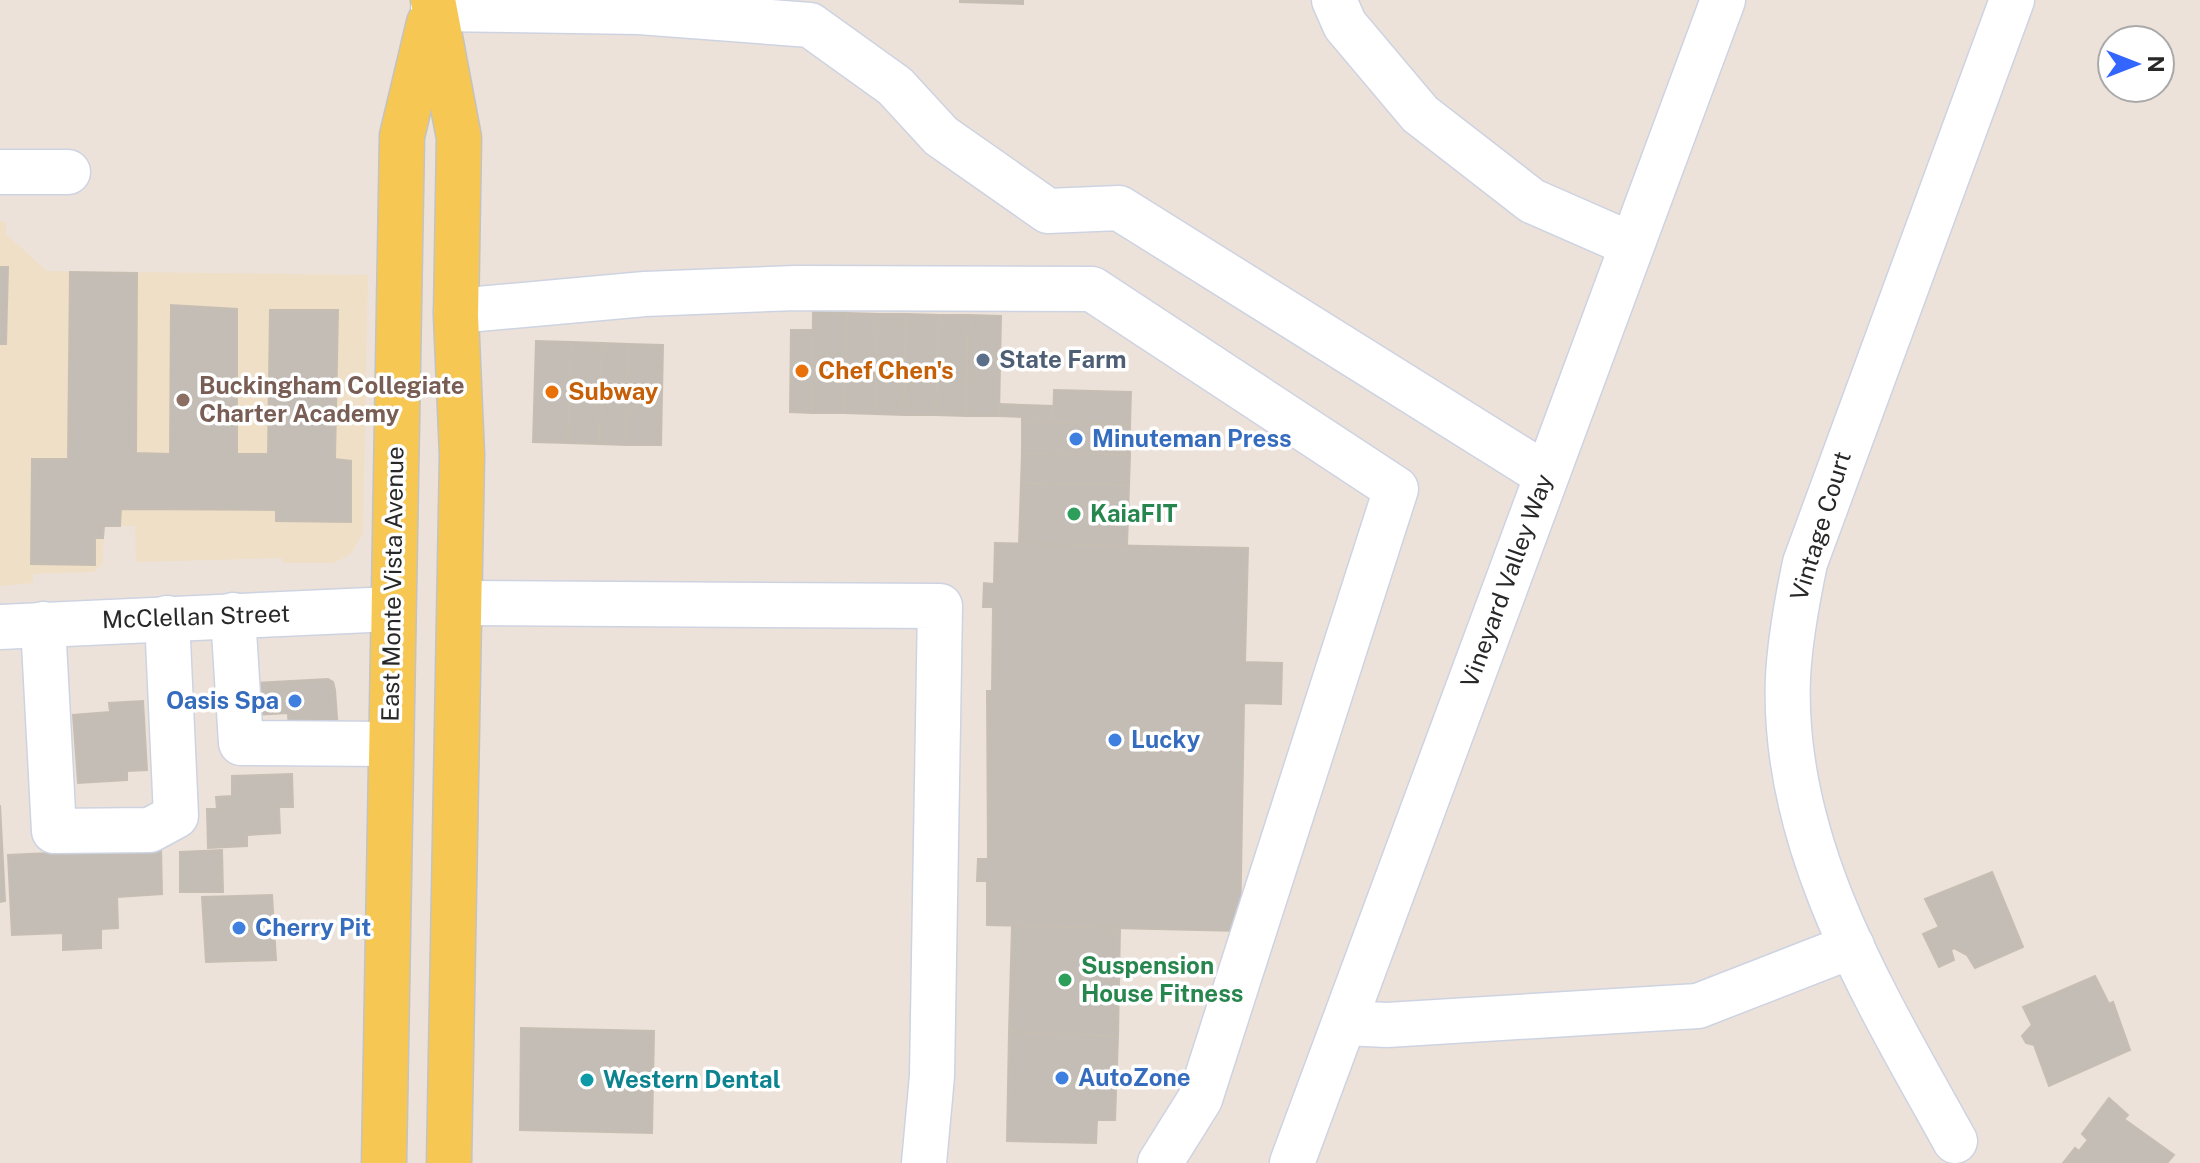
<svg xmlns="http://www.w3.org/2000/svg" width="2200" height="1163" font-family="'Public Sans',sans-serif">
  <rect width="100%" height="100%" fill="#ece2d9"/>
  <!-- education -->
  <polygon fill="#efdfc7" points="0,221 6,222 6,234 47,271 368,275 363,534 350,555 333,563 283,563 282,558 136,562 135,526 104,526 103,563 94,572 33,574 33,583 0,586"/>
  <!-- building -->
  <g fill="#c3bdb5" stroke="#c7beb3" stroke-width="2">
    <polygon points="960,0 1023,0 1023,4 960,2"/>
    <polygon points="0,267 8,267 6,344 0,344"/>
    <polygon points="70,272 137,273 136,453 170,454 171,305 237,309 237,454 268,454 270,310 338,310 335,459 351,461 351,522 276,521 276,510 121,509 120,526 104,526 103,538 95,538 95,565 31,564 32,459 68,459"/>
    <polygon points="813,312 847,313 844,413 812,413"/>
    <polygon points="847,313 878,314 875,414 844,413"/>
    <polygon points="878,314 906,314 904,415 875,414"/>
    <polygon points="906,314 939,315 936,415 904,415"/>
    <polygon points="939,315 968,315 966,416 936,415"/>
    <polygon points="968,315 1001,316 999,416 966,416"/>
    <polygon points="791,330 813,330 812,413 790,412"/>
    <polygon points="536,341 571,342 568,443 533,442"/>
    <polygon points="571,342 602,343 599,444 568,443"/>
    <polygon points="602,343 628,344 626,445 599,444"/>
    <polygon points="628,344 663,345 661,445 626,445"/>
    <polygon points="1054,390 1131,392 1130,425 1053,423"/>
    <polygon points="999,404 1053,406 1053,423 1022,422 1022,417 999,416"/>
    <polygon points="1022,422 1130,425 1130,455 1022,453"/>
    <polygon points="1022,453 1130,455 1129,485 1021,483"/>
    <polygon points="1021,483 1129,485 1127,546 1019,544"/>
    <polygon points="995,543 1248,548 1245,662 1282,663 1281,704 1244,703 1240,931 987,925 987,881 977,881 978,859 988,859 987,691 992,691 993,607 983,607 984,583 994,584"/>
    <polygon points="328,679 333,682 335,690 338,731 289,737 288,713 255,715 253,683"/>
    <polygon points="143,701 147,770 127,771 127,780 78,783 73,715 110,712 109,703"/>
    <polygon points="292,774 293,807 279,807 280,833 247,835 247,846 208,848 207,809 217,809 216,797 232,796 232,776"/>
    <polygon points="0,805 5,901 0,902"/>
    <polygon points="161,848 162,894 117,897 118,928 101,929 101,948 63,950 63,933 12,935 8,855"/>
    <polygon points="222,850 223,892 180,892 180,852"/>
    <polygon points="1992,872 2023,947 1975,968 1967,955 1954,948 1951,950 1954,960 1939,967 1923,934 1939,927 1925,899"/>
    <polygon points="272,895 276,960 206,962 202,897"/>
    <polygon points="1012,926 1120,928 1118,1036 1009,1032"/>
    <polygon points="2095,976 2109,1004 2113,1002 2130,1050 2049,1086 2034,1045 2026,1043 2022,1036 2032,1025 2023,1007"/>
    <polygon points="521,1028 654,1031 652,1133 520,1130"/>
    <polygon points="1009,1032 1118,1036 1115,1120 1097,1120 1096,1143 1007,1141"/>
    <polygon points="2109,1098 2128,1115 2124,1119 2174,1155 2167,1163 2063,1163 2075,1148 2079,1151 2088,1140 2082,1134"/>
  </g>
  <g fill="none" stroke-linecap="round" stroke-linejoin="round">
    <defs>
      <g id="minor">
        <polyline points="1334,0 1345,25 1420,114 1532,201 1630,244"/>
        <polyline points="433,9 639,12 810,25 895,86 941,136 1048,211 1119,208 1546,475"/>
        <polyline points="0,172 68,172"/>
        <polyline points="456,311 645,294 796,288 1092,289 1396,489 1200,1099 1160,1163"/>
        <polyline points="460,603 940,606 932,1076 924,1163"/>
        <polyline points="233,615 241,743 390,744"/>
        <polyline points="43,624 54,831 150,830 176,816 167,618"/>
        <polyline points="0,627 392,609"/>
        <polyline points="1345,1023 1387,1025 1698,1006 1852,946"/>
        <path d="M1955,1141C1876,998 1781,846 1788,677C1790,638 1797,601 1805,563L2012,0"/>
        <polyline points="1292,1163 1723,0"/>
      </g>
      <g id="major">
        <polyline points="433,0 459,138 456,316 462,455 449,1163"/>
        <polyline points="384,1163 402,136 429,23"/>
      </g>
    </defs>
    <!-- minor casing -->
    <use href="#minor" stroke="#ced3e2" stroke-width="47"/>
    <!-- major casing -->
    <use href="#major" stroke="#c3c3c3" stroke-width="47"/>
    <!-- minor -->
    <use href="#minor" stroke="#fff" stroke-width="44"/>
    <!-- major -->
    <use href="#major" stroke="#f7c753" stroke-width="44"/>
  </g>
  <!-- markers -->
  <circle fill="#5c6f8a" stroke="#fff" stroke-width="3" cx="983" cy="360" r="8"/>
  <g fill="#e8710a" stroke="#fff" stroke-width="3">
    <circle cx="802" cy="371" r="8"/>
    <circle cx="552" cy="392" r="8"/>
  </g>
  <circle fill="#8d6e63" stroke="#fff" stroke-width="3" cx="183" cy="400" r="8"/>
  <g fill="#3f7fe0" stroke="#fff" stroke-width="3">
    <circle cx="1076" cy="439" r="8"/>
    <circle cx="295" cy="701" r="8"/>
    <circle cx="1115" cy="740" r="8"/>
    <circle cx="239" cy="928" r="8"/>
    <circle cx="1062" cy="1078" r="8"/>
  </g>
  <g fill="#2e9e5b" stroke="#fff" stroke-width="3">
    <circle cx="1074" cy="514" r="8"/>
    <circle cx="1065" cy="980" r="8"/>
  </g>
  <circle fill="#0f9aa8" stroke="#fff" stroke-width="3" cx="587" cy="1080" r="8"/>
  <g text-anchor="middle" stroke-width="7" stroke-linejoin="round" paint-order="stroke">
    <!-- service labels -->
    <g font-size="24" font-weight="bold" fill="#4e5e75" stroke="#fff" text-anchor="start">
      <text x="999" y="368">State Farm</text>
    </g>
    <!-- food labels -->
    <g font-size="24" font-weight="bold" fill="#c56008" stroke="#fff" text-anchor="start">
      <text x="818" y="379">Chef Chen's</text>
      <text x="568" y="400">Subway</text>
    </g>
    <!-- education labels -->
    <g font-size="24" font-weight="bold" fill="#785e54" stroke="#fff" text-anchor="start">
      <text x="199" y="394">Buckingham Collegiate<tspan x="199" dy="28">Charter Academy</tspan></text>
    </g>
    <!-- shop labels -->
    <g font-size="24" font-weight="bold" fill="#366cbe" stroke="#fff" text-anchor="start">
      <text x="1092" y="447">Minuteman Press</text>
      <text x="279" y="709" text-anchor="end">Oasis Spa</text>
      <text x="1131" y="748">Lucky</text>
      <text x="255" y="936">Cherry Pit</text>
      <text x="1078" y="1086">AutoZone</text>
    </g>
    <!-- leisure labels -->
    <g font-size="24" font-weight="bold" fill="#27864d" stroke="#fff" text-anchor="start">
      <text x="1090" y="522">KaiaFIT</text>
      <text x="1081" y="974">Suspension<tspan x="1081" dy="28">House Fitness</tspan></text>
    </g>
    <!-- street labels -->
    <g font-size="24" fill="#282828" stroke="#fff">
      <text transform="translate(1821 526) rotate(-73)" y="8">Vintage Court</text>
      <text transform="translate(1507 581) rotate(-70)" y="8">Vineyard Valley Way</text>
      <text transform="translate(393 584) rotate(-89)" y="8">East Monte Vista Avenue</text>
      <text transform="translate(196 617) rotate(-2)" y="8">McClellan Street</text>
    </g>
    <!-- culture labels -->
    <g font-size="24" font-weight="bold" fill="#0d838f" stroke="#fff" text-anchor="start">
      <text x="603" y="1088">Western Dental</text>
    </g>
  </g>
  <!-- north arrow -->
  <g transform="translate(2136 64) rotate(90)"><circle r="38" fill="#ffffff" stroke="#a9a9a9" stroke-width="2"/>
  <path d="M0-6L14 30L0 20L-14 30Z" fill="#3365ff"/>
  <text y="-12" font-size="22" font-weight="bold" text-anchor="middle" fill="#282828">N</text>
  </g>
</svg>
